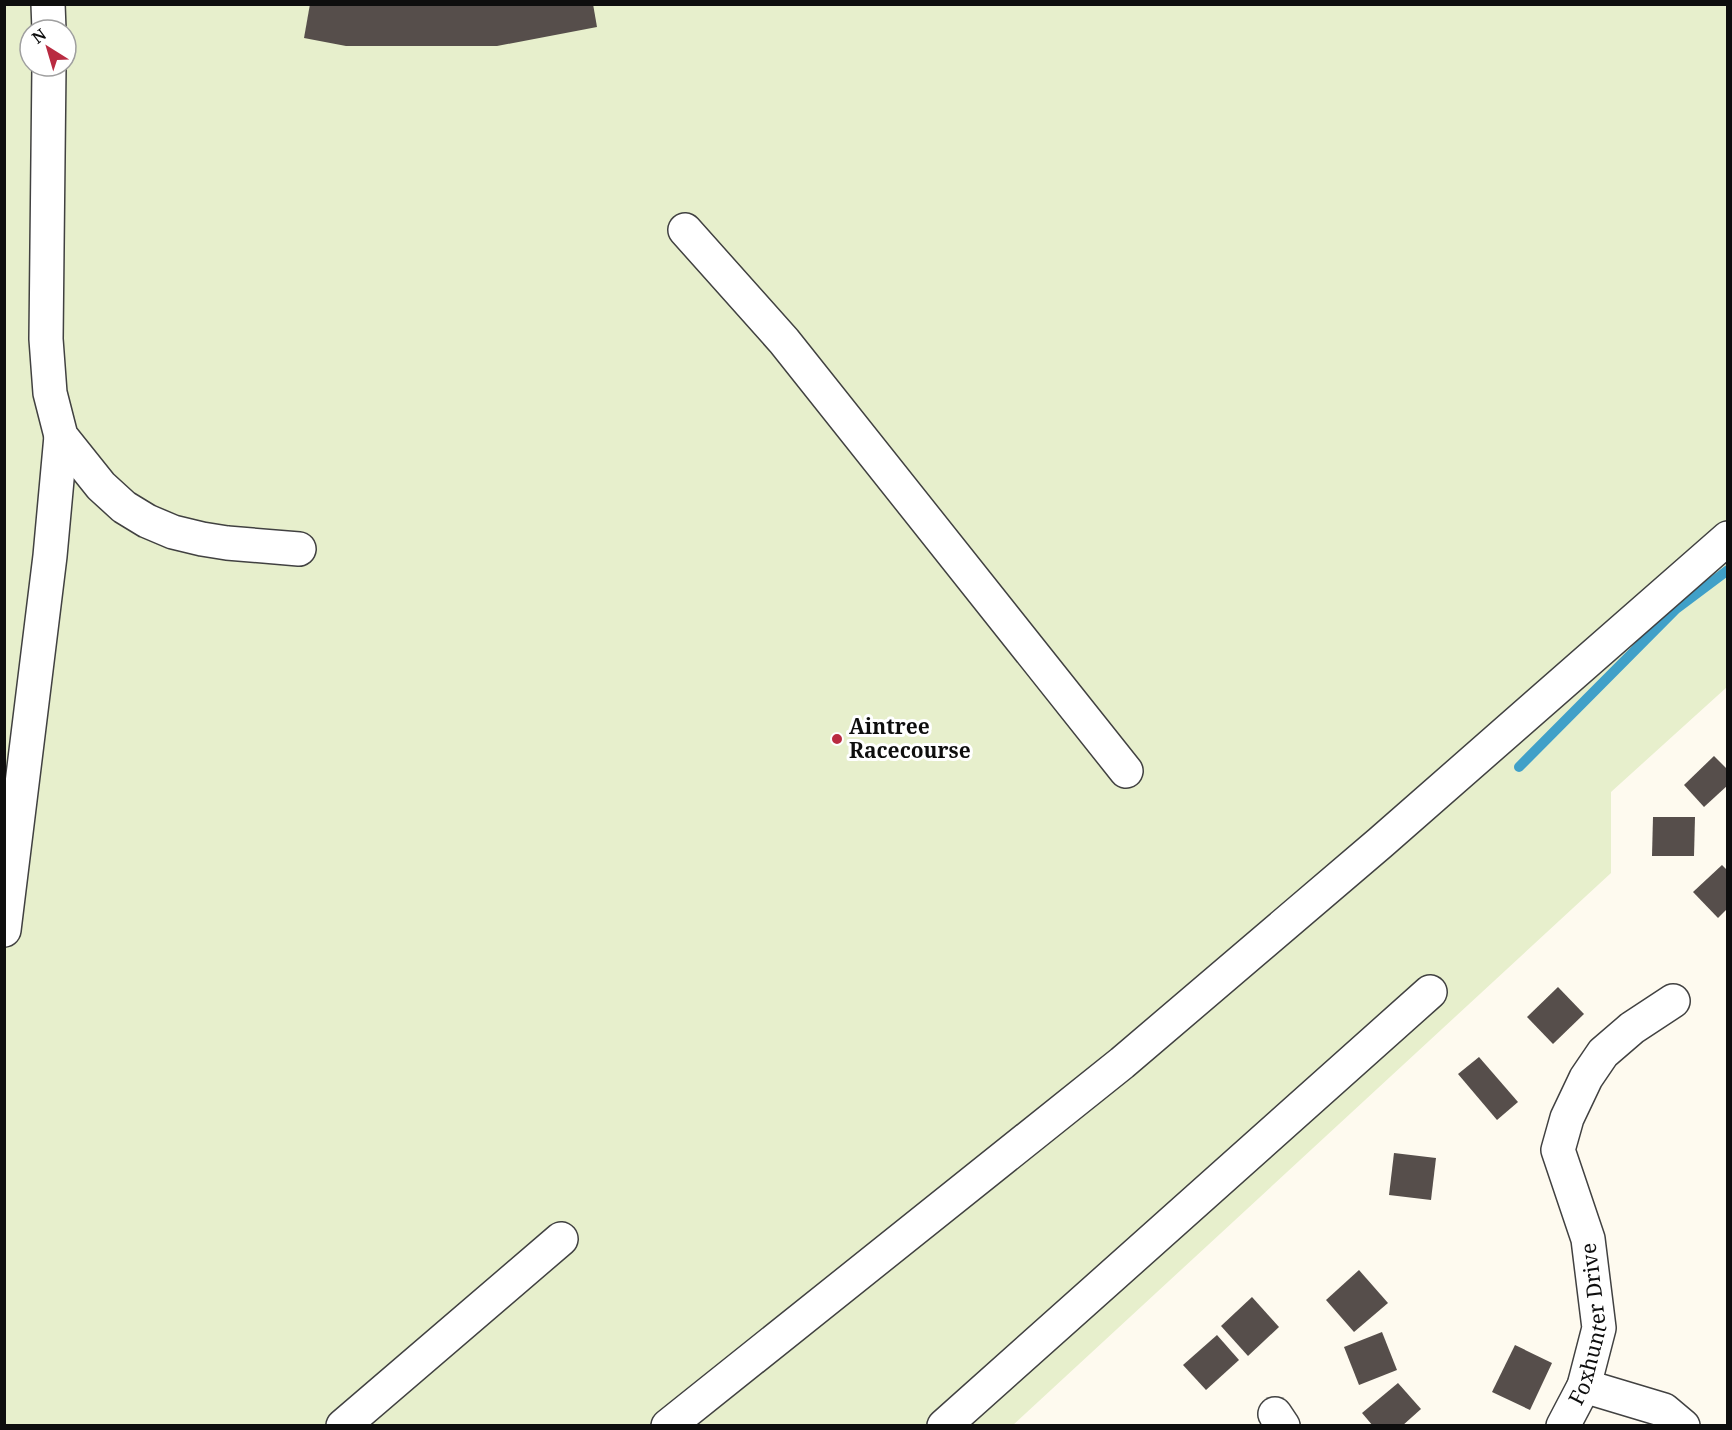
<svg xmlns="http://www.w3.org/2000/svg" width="1732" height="1430" font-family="'Noto Serif',serif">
  <rect width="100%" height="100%" fill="#fefaef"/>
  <!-- pitch -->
  <path fill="#e7efcc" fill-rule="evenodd" d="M5,5H1727V687L1611,792V873L1013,1425L5,1426ZM30,30H66V66H30Z"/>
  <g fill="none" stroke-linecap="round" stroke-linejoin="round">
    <!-- stream -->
    <polyline stroke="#40a0c8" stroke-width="10" points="1519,767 1676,609 1728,570"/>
  </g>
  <!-- building -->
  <g fill="#564e4b">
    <polygon points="310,4 593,4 597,27 497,46 346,46 304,38"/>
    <polygon points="1714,756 1728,770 1728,785 1704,807 1684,785"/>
    <polygon points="1653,817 1695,817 1694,856 1652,856"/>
    <polygon points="1722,865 1728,871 1728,908 1718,918 1693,892"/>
    <polygon points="1558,987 1584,1014 1553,1044 1527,1017"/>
    <polygon points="1479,1057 1518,1102 1497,1120 1458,1074"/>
    <polygon points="1394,1153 1436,1158 1431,1200 1389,1195"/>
    <polygon points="1359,1270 1388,1303 1354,1332 1326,1300"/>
    <polygon points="1252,1297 1279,1327 1248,1356 1221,1326"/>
    <polygon points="1382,1332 1397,1370 1359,1385 1344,1347"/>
    <polygon points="1217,1335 1239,1360 1206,1390 1183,1365"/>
    <polygon points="1515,1345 1552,1363 1530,1410 1492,1392"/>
    <polygon points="1398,1383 1421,1409 1402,1426 1373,1426 1362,1413"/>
  </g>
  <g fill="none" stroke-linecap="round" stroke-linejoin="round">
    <defs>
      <g id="minor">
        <polyline points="48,4 49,30"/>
        <polyline points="49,66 46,339 50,393 61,436 101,486 124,507 147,521 173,532 202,539 227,543 299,549"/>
        <polyline points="685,230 784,341 1126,771"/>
        <polyline points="4,930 50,556 61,436"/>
        <polyline points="1584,1386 1664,1410 1683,1426"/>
        <polyline points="1275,1414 1283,1426"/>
        <polyline points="343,1426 561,1239"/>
        <polyline points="668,1426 1122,1063 1380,843 1728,538"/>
        <polyline points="944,1426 1430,992"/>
        <path id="s1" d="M1563,1426L1584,1386L1599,1328L1588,1239L1558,1150L1567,1118L1586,1078L1603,1053L1632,1028L1673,1001"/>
      </g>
    </defs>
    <!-- minor casing -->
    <use href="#minor" stroke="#414141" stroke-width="36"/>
    <!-- minor -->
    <use href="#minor" stroke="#fff" stroke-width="33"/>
  </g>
  <!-- markers -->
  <circle fill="#b92b41" stroke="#fff" stroke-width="2" cx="837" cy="739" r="6"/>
  <g text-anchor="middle" stroke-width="6" stroke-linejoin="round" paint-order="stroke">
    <!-- poi labels -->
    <g font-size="21" font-weight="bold" fill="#0e0e0e" stroke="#fff" text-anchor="start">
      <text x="849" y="734">Aintree<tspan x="849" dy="24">Racecourse</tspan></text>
    </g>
    <!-- street labels -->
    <g font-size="21" fill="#0e0e0e" stroke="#fff">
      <text dy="7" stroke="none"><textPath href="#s1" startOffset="108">Foxhunter Drive</textPath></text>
    </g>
  </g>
  <!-- border -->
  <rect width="1732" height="1430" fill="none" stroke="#0e0e0e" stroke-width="12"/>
  <!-- north arrow -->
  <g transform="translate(48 48) rotate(323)"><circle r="28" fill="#ffffff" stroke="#9f9f9f" stroke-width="1.5"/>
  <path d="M0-4.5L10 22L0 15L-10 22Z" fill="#b92b41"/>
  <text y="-9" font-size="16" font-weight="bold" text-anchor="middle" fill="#0e0e0e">N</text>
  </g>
</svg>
